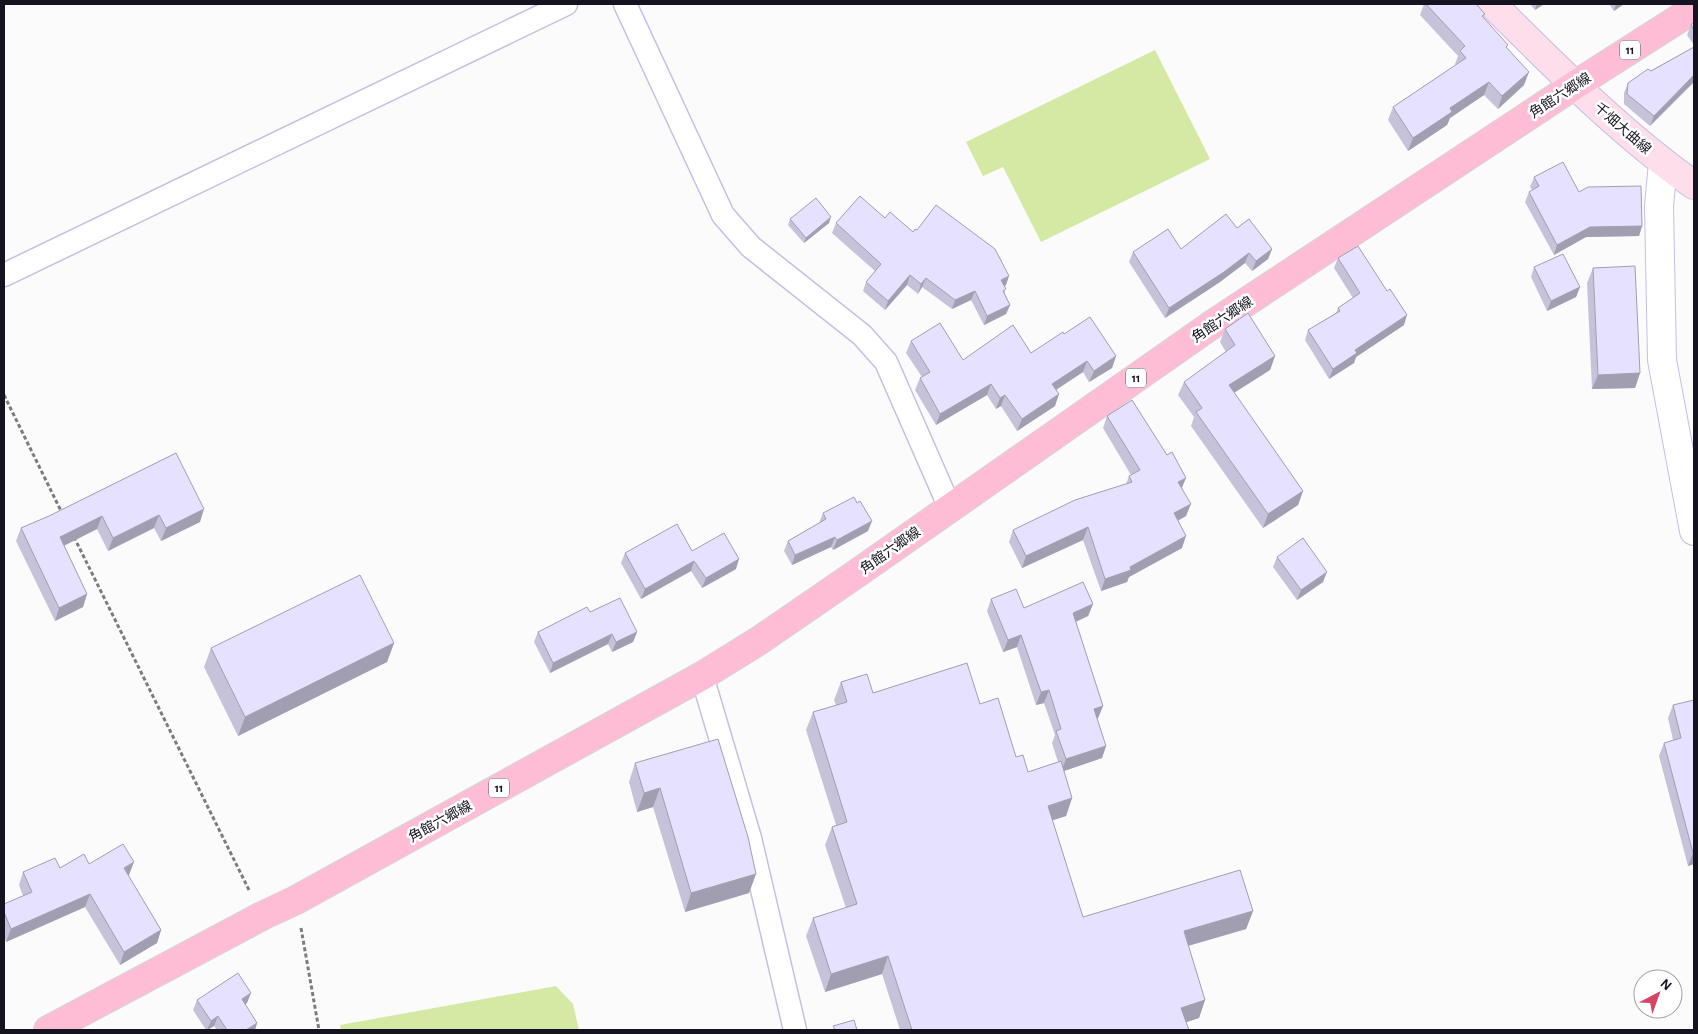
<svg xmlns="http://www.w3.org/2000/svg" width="1698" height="1034" font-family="'Alegreya Sans','Noto Sans JP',sans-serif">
  <rect width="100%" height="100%" fill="#fbfbfb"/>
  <!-- green -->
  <g fill="#d3e9a4">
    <polygon points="1155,50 1210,159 1041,242 1003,167 983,176 966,142"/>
    <polygon points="556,986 573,1004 579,1030 341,1030 340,1025"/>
  </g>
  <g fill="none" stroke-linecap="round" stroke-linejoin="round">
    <defs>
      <g id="minor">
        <polyline points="625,4 723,215 751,247 862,335 886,362 950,508"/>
        <polyline points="4,275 566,4"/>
        <polyline points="702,676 750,838 795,1030"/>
      </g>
      <polyline id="tertiary" points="1663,163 1659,206 1662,360 1694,531"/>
      <path id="secondary" d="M1492,4C1556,67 1620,133 1694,185"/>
      <polyline id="primary" points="48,1030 262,916 296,900 702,676 760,640 856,574 1213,324 1575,85 1694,9"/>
    </defs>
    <!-- minor casing -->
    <use href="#minor" stroke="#c5bfe2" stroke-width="25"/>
    <!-- tertiary casing -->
    <use href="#tertiary" stroke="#c5bfe2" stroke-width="30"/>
    <!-- secondary casing -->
    <use href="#secondary" stroke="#c5bfe2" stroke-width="30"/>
    <!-- primary casing -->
    <use href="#primary" stroke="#d5d5d7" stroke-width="30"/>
    <!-- path -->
    <g stroke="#7d7b82" stroke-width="3" stroke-dasharray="4 2.5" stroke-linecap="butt">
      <polyline points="4,395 62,513"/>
      <polyline points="74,537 250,892"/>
      <polyline points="301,928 319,1030"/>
    </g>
    <!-- minor -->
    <use href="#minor" stroke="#fff" stroke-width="22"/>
    <!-- tertiary -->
    <use href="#tertiary" stroke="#fff" stroke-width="28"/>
    <!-- secondary -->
    <use href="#secondary" stroke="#fedeea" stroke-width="28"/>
    <!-- primary -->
    <use href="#primary" stroke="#febdd4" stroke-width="28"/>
  </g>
  <!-- wall -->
  <g fill="#c6c2da">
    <polygon points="1424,4 1476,4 1485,14 1483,18 1507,49 1524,85 1498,109 1484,95 1450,118 1447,125 1408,151 1388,120 1393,107 1456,65 1455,64 1458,56 1420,15"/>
    <polygon points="1530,4 1544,4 1535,10"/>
    <polygon points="1609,4 1624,4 1614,11"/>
    <polygon points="1694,22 1694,45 1687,35 1691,25"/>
    <polygon points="1694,47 1650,126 1624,104 1624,93 1628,83"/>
    <polygon points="1534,177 1579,192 1642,226 1639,236 1586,237 1554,255 1525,202 1529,192 1532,190 1530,187"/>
    <polygon points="885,218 913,232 1006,285 1005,286 1005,294 1010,305 1006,314 984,325 971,300 952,309 922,287 918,294 907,285 885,310 863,291 866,282 875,271 832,233 836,223"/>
    <polygon points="790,219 829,223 804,243 788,225"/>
    <polygon points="1237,228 1272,249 1268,259 1252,271 1245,263 1220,282 1165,318 1129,262 1133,252 1181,249"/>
    <polygon points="1338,258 1404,325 1356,357 1354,363 1329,379 1305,340 1308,330 1336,313 1338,308 1353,298 1334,268"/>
    <polygon points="1534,267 1580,287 1576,297 1547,311 1531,277"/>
    <polygon points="1593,268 1640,373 1635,388 1592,389 1587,283"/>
    <polygon points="1225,329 1275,356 1270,370 1234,393 1303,491 1298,505 1263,528 1191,426 1194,417 1178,395 1184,382 1226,352 1220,342"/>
    <polygon points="1064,334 1116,356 1112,368 1089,382 1083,372 1056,390 1055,406 1017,431 1001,406 996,409 987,395 936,425 915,390 920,378 922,377 906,353 911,341 963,360 1031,353"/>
    <polygon points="1107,416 1182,488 1186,516 1178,521 1182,548 1129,577 1127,582 1101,591 1083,540 1022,568 1009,542 1013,530 1126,484 1129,476 1131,475 1103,428"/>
    <polygon points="176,453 200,522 161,541 154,528 108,551 97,529 64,546 87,594 83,607 55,621 16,541 21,528 49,516"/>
    <polygon points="823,513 868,531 833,550 831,547 792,565 784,551 788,541 819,523"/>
    <polygon points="692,551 736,569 702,588 691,571 641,599 621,563 625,553"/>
    <polygon points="1277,557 1323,582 1297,600 1273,567"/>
    <polygon points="991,599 1024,608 1093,604 1088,616 1076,622 1103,706 1098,718 1097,718 1106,746 1102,758 1064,771 1072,798 1066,816 1052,820 1083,917 1253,911 1246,929 1188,946 1205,1000 1199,1018 1186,1022 1189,1030 900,1030 882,974 825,992 806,936 813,918 846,908 825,845 832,827 836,825 806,730 813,712 836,705 834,700 841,682 873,693 980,704 1016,757 1028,772 1058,762 1052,743 1055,735 1044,703 1036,705 1017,647 1003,652 987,611"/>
    <polygon points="590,612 637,632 633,642 612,652 608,644 550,673 534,642 538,632"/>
    <polygon points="394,643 387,662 238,736 204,667 211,648"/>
    <polygon points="1694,700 1694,864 1688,866 1659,756 1664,743 1673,740 1668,718 1673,705"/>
    <polygon points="635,763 756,874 749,893 685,912 653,807 637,812 629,782"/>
    <polygon points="89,864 129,875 128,876 161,930 157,943 120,965 85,907 6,942 4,936 4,912 23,896 19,885 23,872 60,868"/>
    <polygon points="197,1000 247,1003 245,1004 257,1023 255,1030 217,1030 214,1026 208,1030 206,1030 193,1010"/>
  </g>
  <!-- shaded-wall -->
  <g fill="#a19eb2">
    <polygon points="1537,4 1544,4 1535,10"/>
    <polygon points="1616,4 1624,4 1614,11"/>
    <polygon points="1529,72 1524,85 1498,109 1502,96"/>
    <polygon points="1694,75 1694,82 1650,126 1654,116"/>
    <polygon points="1489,82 1484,95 1450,118 1447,125 1408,151 1413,138 1450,108"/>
    <polygon points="831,217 829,223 804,243 806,238"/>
    <polygon points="1642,226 1639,236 1586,237 1554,255 1557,245 1590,227"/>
    <polygon points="1272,249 1268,259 1252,271 1256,261"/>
    <polygon points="1249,253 1245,263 1220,282 1165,318 1169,308"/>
    <polygon points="910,275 907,285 885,310 888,301"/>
    <polygon points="1009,276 1006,285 998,289 1001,280"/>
    <polygon points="926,278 922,287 918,294 921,284"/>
    <polygon points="1580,287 1576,297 1547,311 1551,301"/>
    <polygon points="975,291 971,300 952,309 955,300"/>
    <polygon points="1010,305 1006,314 984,325 987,316"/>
    <polygon points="1407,315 1404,325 1356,357 1354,363 1329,379 1333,369 1355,350"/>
    <polygon points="1116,356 1112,368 1089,382 1094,371"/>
    <polygon points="1275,356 1270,370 1224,399 1229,385"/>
    <polygon points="1087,361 1083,372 1048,395 1052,384"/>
    <polygon points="1640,373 1635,388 1592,389 1598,375"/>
    <polygon points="991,384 987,395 936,425 940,414"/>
    <polygon points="1059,394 1055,406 1017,431 1022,419"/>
    <polygon points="1005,395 1001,406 996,409 1000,398"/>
    <polygon points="1186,478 1181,490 1178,482"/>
    <polygon points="1303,491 1298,505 1263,528 1268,514"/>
    <polygon points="1191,504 1186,516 1169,525 1174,513"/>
    <polygon points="204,509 200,522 161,541 166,528"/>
    <polygon points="159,515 154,528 108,551 113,538"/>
    <polygon points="102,516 97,529 55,550 60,537"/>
    <polygon points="872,521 868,531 833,550 837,540"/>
    <polygon points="1088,527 1083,540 1022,568 1026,556"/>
    <polygon points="1186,536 1182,548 1129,577 1127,582 1101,591 1105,579 1130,567"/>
    <polygon points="835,537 831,547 792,565 795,555"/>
    <polygon points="739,559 736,569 702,588 706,578"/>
    <polygon points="694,561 691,571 641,599 645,589"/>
    <polygon points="1327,572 1323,582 1297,600 1301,590"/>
    <polygon points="87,594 83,607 55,621 59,608"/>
    <polygon points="1093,604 1088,616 1068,625 1073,613"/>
    <polygon points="637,632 633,642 612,652 616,642"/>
    <polygon points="612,634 608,644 550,673 553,663"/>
    <polygon points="1021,635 1017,647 1003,652 1008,640"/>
    <polygon points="394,643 387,662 238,736 245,717"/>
    <polygon points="1049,690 1044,703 1036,705 1041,692"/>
    <polygon points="1103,706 1098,718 1090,721 1094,709"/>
    <polygon points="1106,746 1102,758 1061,772 1066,759"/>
    <polygon points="660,788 653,807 637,812 644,793"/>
    <polygon points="1072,798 1066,816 1041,824 1048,806"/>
    <polygon points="1694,852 1694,864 1688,866 1693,853"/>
    <polygon points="134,862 129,875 119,881 124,868"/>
    <polygon points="756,874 749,893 685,912 691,893"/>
    <polygon points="90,894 85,907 6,942 11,929"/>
    <polygon points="1253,911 1246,929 1177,949 1184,931"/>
    <polygon points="161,930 157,943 120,965 124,952"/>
    <polygon points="888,956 882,974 825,992 831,974"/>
    <polygon points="251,993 247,1003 238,1009 242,999"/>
    <polygon points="1205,1000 1199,1018 1175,1026 1181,1008"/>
    <polygon points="218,1016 214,1026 207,1030 211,1021"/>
    <polygon points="257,1023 255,1030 246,1030"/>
  </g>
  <!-- building -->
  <g fill="#e6e1fe" stroke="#a19eb2">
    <polygon points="1426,4 1476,4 1485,14 1482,16 1508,45 1506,47 1529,72 1502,96 1489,82 1450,108 1452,112 1413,138 1393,107 1466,58 1460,51 1465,46"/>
    <polygon points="1694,22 1694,30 1691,25"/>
    <polygon points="1694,47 1694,75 1654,116 1627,94 1628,83 1648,69 1651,71"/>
    <polygon points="1563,162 1579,192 1588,187 1641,186 1642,226 1590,227 1557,245 1529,192 1539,186 1534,177"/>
    <polygon points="860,196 885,218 890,212 913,232 915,229 917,230 936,205 995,249 1009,276 1001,280 1006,289 1003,291 1010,305 987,316 975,291 955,300 926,278 921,284 910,275 888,301 866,282 881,264 836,223"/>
    <polygon points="816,198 831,217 806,238 790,219"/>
    <polygon points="1226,214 1237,228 1249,219 1272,249 1256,261 1249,253 1224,272 1169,308 1133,252 1168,229 1181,249"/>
    <polygon points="1358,246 1387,291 1390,289 1407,315 1355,350 1357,353 1333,369 1308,330 1340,311 1338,308 1360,293 1338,258"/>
    <polygon points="1563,254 1580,287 1551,301 1534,267"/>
    <polygon points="1635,266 1640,373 1598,375 1593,268"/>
    <polygon points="1248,313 1275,356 1229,385 1303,491 1268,514 1196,412 1202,408 1184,382 1235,345 1225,329"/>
    <polygon points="1090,317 1116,356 1094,371 1087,361 1052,384 1059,394 1022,419 1005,395 1000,398 991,384 940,414 920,378 930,372 911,341 940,323 963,360 1013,325 1031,353 1063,332 1064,334"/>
    <polygon points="1132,400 1167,455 1172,452 1186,478 1178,482 1191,504 1174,513 1186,536 1130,567 1131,570 1105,579 1088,527 1026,556 1013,530 1075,500 1132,482 1129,476 1140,470 1107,416"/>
    <polygon points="176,453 204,509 166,528 159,515 113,538 102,516 60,537 87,594 59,608 21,528 49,516"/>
    <polygon points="854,497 857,503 860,501 872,521 837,540 835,537 795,555 788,541 826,519 823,513"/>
    <polygon points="677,524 692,551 724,533 739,559 706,578 694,561 645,589 625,553"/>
    <polygon points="1303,538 1327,572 1301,590 1277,557"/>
    <polygon points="360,575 394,643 245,717 211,648"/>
    <polygon points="1083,582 1093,604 1073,613 1103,706 1094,709 1106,746 1066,759 1056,731 1061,729 1049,690 1041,692 1021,635 1008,640 991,599 1016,589 1024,608"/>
    <polygon points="620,598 637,632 616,642 612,634 553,663 538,632 587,607 590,612"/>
    <polygon points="967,663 980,704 998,698 1016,757 1023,755 1028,772 1061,761 1072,798 1048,806 1083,917 1240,870 1253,911 1184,931 1205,1000 1181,1008 1189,1030 912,1030 888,956 831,974 813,918 857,904 832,827 847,822 813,712 847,702 841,682 867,674 873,693"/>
    <polygon points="1694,700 1694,852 1693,853 1664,743 1681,738 1673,705"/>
    <polygon points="718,739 748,837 756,874 691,893 660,788 644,793 635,763"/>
    <polygon points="123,844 134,862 124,868 161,930 124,952 90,894 11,929 4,912 4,904 32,892 23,872 55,858 60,868 84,854 89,864"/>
    <polygon points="238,973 251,993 242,999 257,1023 246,1030 227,1030 218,1016 211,1021 197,1000"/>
    <polygon points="854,1020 857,1030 835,1030 833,1026"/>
  </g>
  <g text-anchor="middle" stroke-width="5" stroke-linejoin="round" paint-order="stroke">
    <!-- shield labels -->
    <g fill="#fff" stroke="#5b5a62" stroke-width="1">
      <rect x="1620" y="40.5" width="20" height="19" rx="4"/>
      <rect x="1126" y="368.5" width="20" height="19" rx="4"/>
      <rect x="489" y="778.5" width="20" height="19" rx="4"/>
    </g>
    <g font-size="12" font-weight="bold" fill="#15131f">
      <text x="1630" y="54">11</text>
      <text x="1136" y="382">11</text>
      <text x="499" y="792">11</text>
    </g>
    <!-- street labels -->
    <g font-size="14" fill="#15131f" stroke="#fff">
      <text transform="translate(1560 95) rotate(-33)" y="5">角館六郷線</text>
      <text transform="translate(1623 128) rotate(41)" y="5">千畑大曲線</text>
      <text transform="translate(1222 319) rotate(-34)" y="5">角館六郷線</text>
      <text transform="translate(890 550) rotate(-35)" y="5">角館六郷線</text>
      <text transform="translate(440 821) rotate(-29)" y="5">角館六郷線</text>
    </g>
  </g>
  <!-- border -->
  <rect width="1698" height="1034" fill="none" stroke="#15131f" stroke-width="10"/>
  <!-- north arrow -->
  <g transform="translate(1658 994) rotate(41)"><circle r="24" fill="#ffffff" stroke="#a1a1a5"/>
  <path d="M0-4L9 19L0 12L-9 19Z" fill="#d44566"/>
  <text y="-8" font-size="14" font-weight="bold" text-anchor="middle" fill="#15131f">N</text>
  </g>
</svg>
